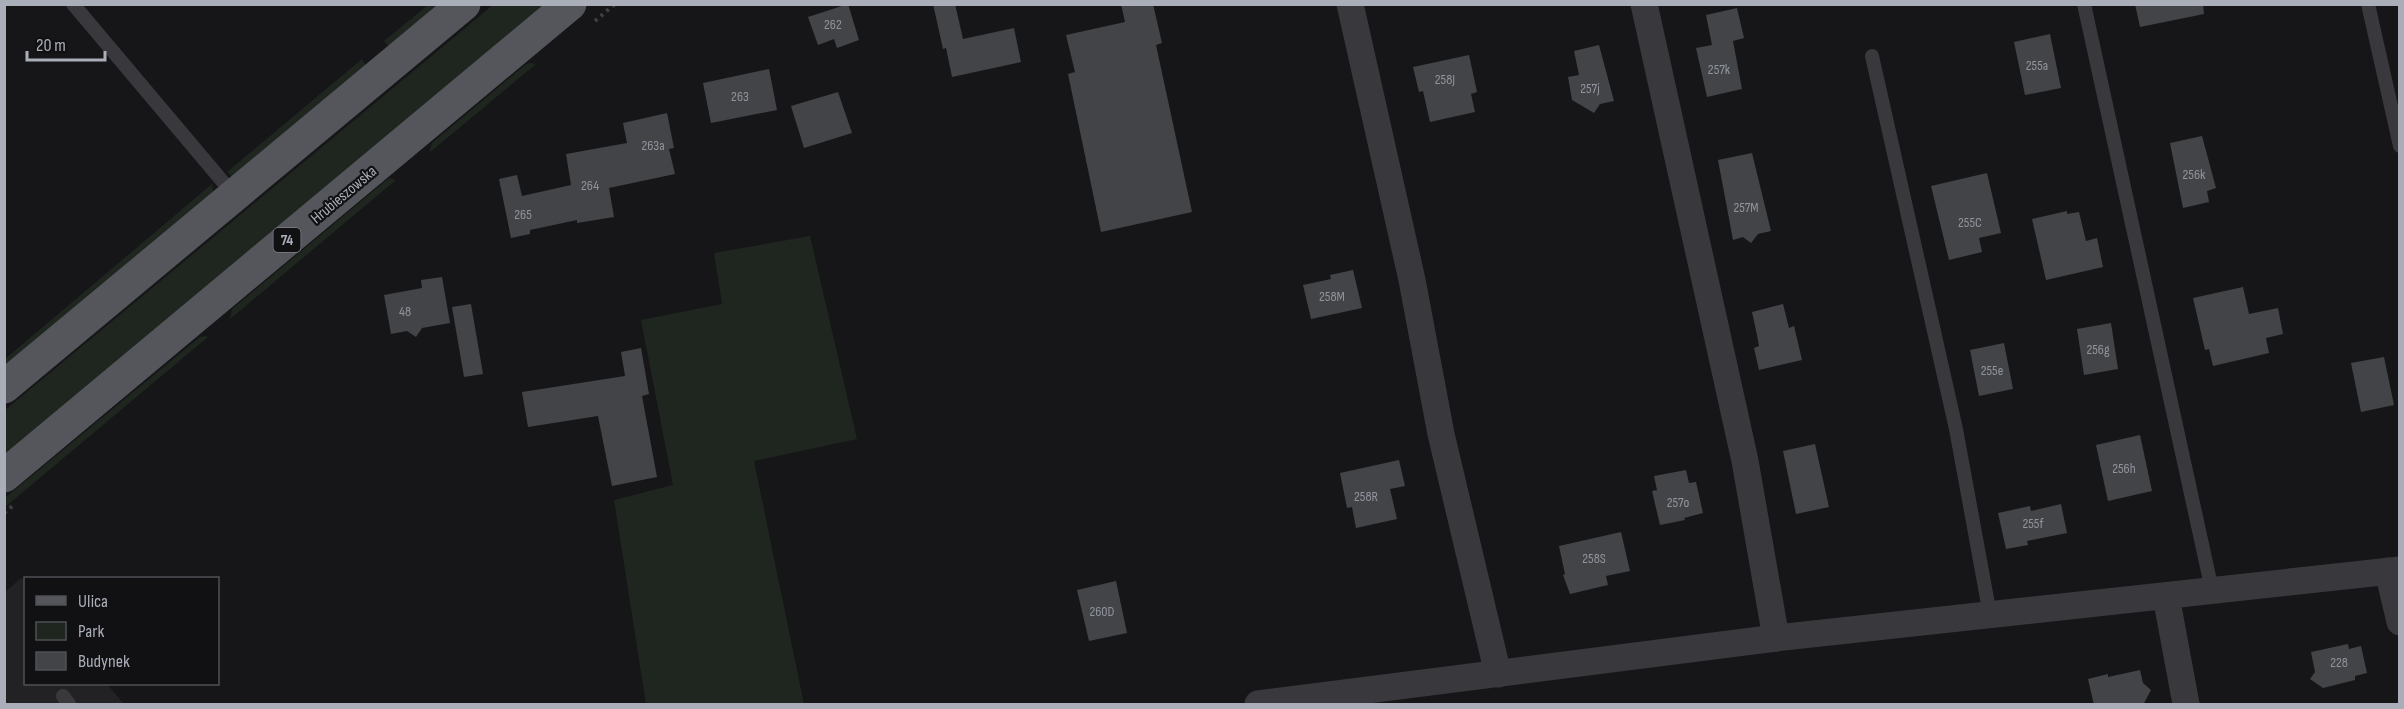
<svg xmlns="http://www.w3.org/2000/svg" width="2404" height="709" font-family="'Sofia Sans Condensed',sans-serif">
  <rect width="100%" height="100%" fill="#161618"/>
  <!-- built -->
  <polygon fill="#222225" points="21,578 26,583 26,684 107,684 124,704 5,704 5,592"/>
  <!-- green -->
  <g fill="#1f261f">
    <polygon points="428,5 445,5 397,45 387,45 384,41"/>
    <polygon points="493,5 551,5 5,457 4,411"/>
    <polygon points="362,59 365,64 365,71 241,175 231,176 227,172"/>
    <polygon points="530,63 536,64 429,153 432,143 525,65"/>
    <polygon points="389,178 396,180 230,319 232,309"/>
    <polygon points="212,184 214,196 5,371 5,359"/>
    <polygon points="810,236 857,439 754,461 804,704 646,704 614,500 673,485 641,320 722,304 714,253"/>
    <polygon points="205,336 208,337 5,507 5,498 200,337"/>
  </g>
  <!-- building -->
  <g fill="#434448">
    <polygon points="848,4 859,40 837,48 834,39 818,45 808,17"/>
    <polygon points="933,4 955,4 963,39 1014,28 1021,62 952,77 946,48 943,49"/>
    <polygon points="1121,4 1153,4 1162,43 1156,45 1192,212 1101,232 1068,74 1075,72 1066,35 1125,22"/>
    <polygon points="2135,4 2203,4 2204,14 2140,27"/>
    <polygon points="1737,8 1744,38 1733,41 1742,89 1707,97 1696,48 1712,45 1706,15"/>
    <polygon points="2050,34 2061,88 2025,95 2014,42"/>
    <polygon points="1599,45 1614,101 1600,104 1594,113 1572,100 1568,77 1579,75 1574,51"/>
    <polygon points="1469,55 1477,92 1471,94 1475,112 1430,122 1423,91 1419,92 1413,67"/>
    <polygon points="769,69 777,110 711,123 703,83"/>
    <polygon points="838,92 852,133 804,148 791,106"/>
    <polygon points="667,113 674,148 669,149 675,174 609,188 614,217 577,223 577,220 530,230 530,234 511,238 499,179 517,175 522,196 571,185 566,154 627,143 623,123"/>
    <polygon points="2202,136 2216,188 2207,191 2209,202 2183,208 2170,143"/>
    <polygon points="1752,153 1771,231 1758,234 1751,243 1743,237 1733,240 1718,160"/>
    <polygon points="1987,173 2001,233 1979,238 1982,252 1949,260 1931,186"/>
    <polygon points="2067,211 2067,214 2079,212 2086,241 2097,238 2103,267 2046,280 2032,219"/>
    <polygon points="1353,270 1362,308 1311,319 1303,285 1331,279 1330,275"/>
    <polygon points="442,277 450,323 422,328 416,337 407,331 391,334 384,295 422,288 421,280"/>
    <polygon points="2243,287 2249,314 2278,308 2283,334 2266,338 2269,353 2213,366 2209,349 2205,350 2193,298"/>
    <polygon points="471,304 483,374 464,377 452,307"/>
    <polygon points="1783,304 1789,328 1794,326 1802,360 1759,370 1754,348 1759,346 1757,335 1752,312"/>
    <polygon points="2111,323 2118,369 2084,375 2077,329"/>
    <polygon points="2004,343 2013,389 1979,396 1970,350"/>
    <polygon points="641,348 649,394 642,396 657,477 612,486 598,416 528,427 522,392 625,376 621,352"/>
    <polygon points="2384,357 2394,405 2361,412 2351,363"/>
    <polygon points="2140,435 2152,491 2108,501 2096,445"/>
    <polygon points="1815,444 1829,507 1796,514 1783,451"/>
    <polygon points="1399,460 1405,486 1390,489 1397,519 1356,528 1352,507 1347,508 1340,473"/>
    <polygon points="1686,470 1689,483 1696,482 1703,513 1684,518 1685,520 1660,525 1652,491 1657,490 1654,476"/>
    <polygon points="2061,504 2067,533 2027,541 2028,545 2006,549 1998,513 2030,506 2031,511"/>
    <polygon points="1621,532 1630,571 1606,576 1608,585 1570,594 1563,575 1565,574 1559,546"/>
    <polygon points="1116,581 1127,633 1089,641 1077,590"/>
    <polygon points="2348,644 2349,649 2361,646 2367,673 2355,676 2355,680 2323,688 2310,679 2315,672 2311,652"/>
    <polygon points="2140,670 2143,683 2151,690 2143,705 2094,705 2088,679 2108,674 2108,677"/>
  </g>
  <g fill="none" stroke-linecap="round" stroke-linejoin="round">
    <!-- path -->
    <g stroke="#3e3f44" stroke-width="4" stroke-dasharray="3 4.5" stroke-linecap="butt">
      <polyline points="595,21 615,4"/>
      <polyline points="4,513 15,504"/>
    </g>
    <!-- service -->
    <g stroke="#38383d" stroke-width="14">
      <polyline points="73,4 234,195"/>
      <polyline points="2084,4 2212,590"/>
      <polyline points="2368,4 2400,146"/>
      <polyline points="1872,56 1956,429 1990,615"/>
      <polyline points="63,696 69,704"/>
    </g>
    <!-- minor -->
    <g stroke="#38383d" stroke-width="27">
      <polyline points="1350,4 1412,280 1441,434 1498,674"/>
      <polyline points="1644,4 1745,461 1776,638"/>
      <polyline points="2388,571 2400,622"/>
      <polyline points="2166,596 2186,704"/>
      <polyline points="1258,704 1776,638 2400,570"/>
    </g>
    <!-- primary -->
    <g stroke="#54565c" stroke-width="33">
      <polyline points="4,387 464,4"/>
      <polyline points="4,476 570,4"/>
    </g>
  </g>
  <g text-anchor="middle" stroke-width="4.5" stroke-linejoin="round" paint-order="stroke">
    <!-- number labels -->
    <g font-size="14" fill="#90949c">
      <text x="833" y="29">262</text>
      <text x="2037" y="70">255a</text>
      <text x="1719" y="74">257k</text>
      <text x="1445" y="84">258J</text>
      <text x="1590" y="93">257j</text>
      <text x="740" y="101">263</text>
      <text x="653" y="150">263a</text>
      <text x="2194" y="179">256k</text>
      <text x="590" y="190">264</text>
      <text x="1746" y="212">257M</text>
      <text x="523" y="219">265</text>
      <text x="1970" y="227">255C</text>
      <text x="1332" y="301">258M</text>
      <text x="405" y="316">48</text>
      <text x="2098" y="354">256g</text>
      <text x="1992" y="375">255e</text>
      <text x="2124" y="473">256h</text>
      <text x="1366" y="501">258R</text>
      <text x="1678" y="507">257o</text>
      <text x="2033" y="528">255f</text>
      <text x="1594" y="563">258S</text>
      <text x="1102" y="616">260D</text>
      <text x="2339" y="667">228</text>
    </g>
    <!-- shield labels -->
    <rect fill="#111113" stroke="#7b7f86" stroke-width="1.5" x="273.5" y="228" width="27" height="24" rx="4.5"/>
    <g font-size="15" font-weight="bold" fill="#a9aeb8">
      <text x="287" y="245">74</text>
    </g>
    <!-- street labels -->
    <g font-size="16" fill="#a9aeb8" stroke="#111113">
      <text transform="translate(343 194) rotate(-40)" y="6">Hrubieszowska</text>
    </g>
  </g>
  <!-- border -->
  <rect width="2404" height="709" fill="none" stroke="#a9aeb8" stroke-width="12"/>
  <!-- legend -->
  <rect x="24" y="577" width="195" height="108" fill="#111113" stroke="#4e5055" stroke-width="1.5"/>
  <rect x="36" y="596" width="30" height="9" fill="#54565c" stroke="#4e5055" stroke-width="1.5"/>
  <text x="78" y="607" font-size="18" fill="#a9aeb8">Ulica</text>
  <rect x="36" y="622" width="30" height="18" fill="#1f261f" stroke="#4e5055" stroke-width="1.5"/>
  <text x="78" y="637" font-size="18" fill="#a9aeb8">Park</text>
  <rect x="36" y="652" width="30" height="18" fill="#434448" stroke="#4e5055" stroke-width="1.5"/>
  <text x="78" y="667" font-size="18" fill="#a9aeb8">Budynek</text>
  <!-- scale -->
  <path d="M27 51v9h78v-9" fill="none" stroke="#a9aeb8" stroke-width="3"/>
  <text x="36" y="51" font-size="18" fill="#a9aeb8" stroke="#111113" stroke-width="4.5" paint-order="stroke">20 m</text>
</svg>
